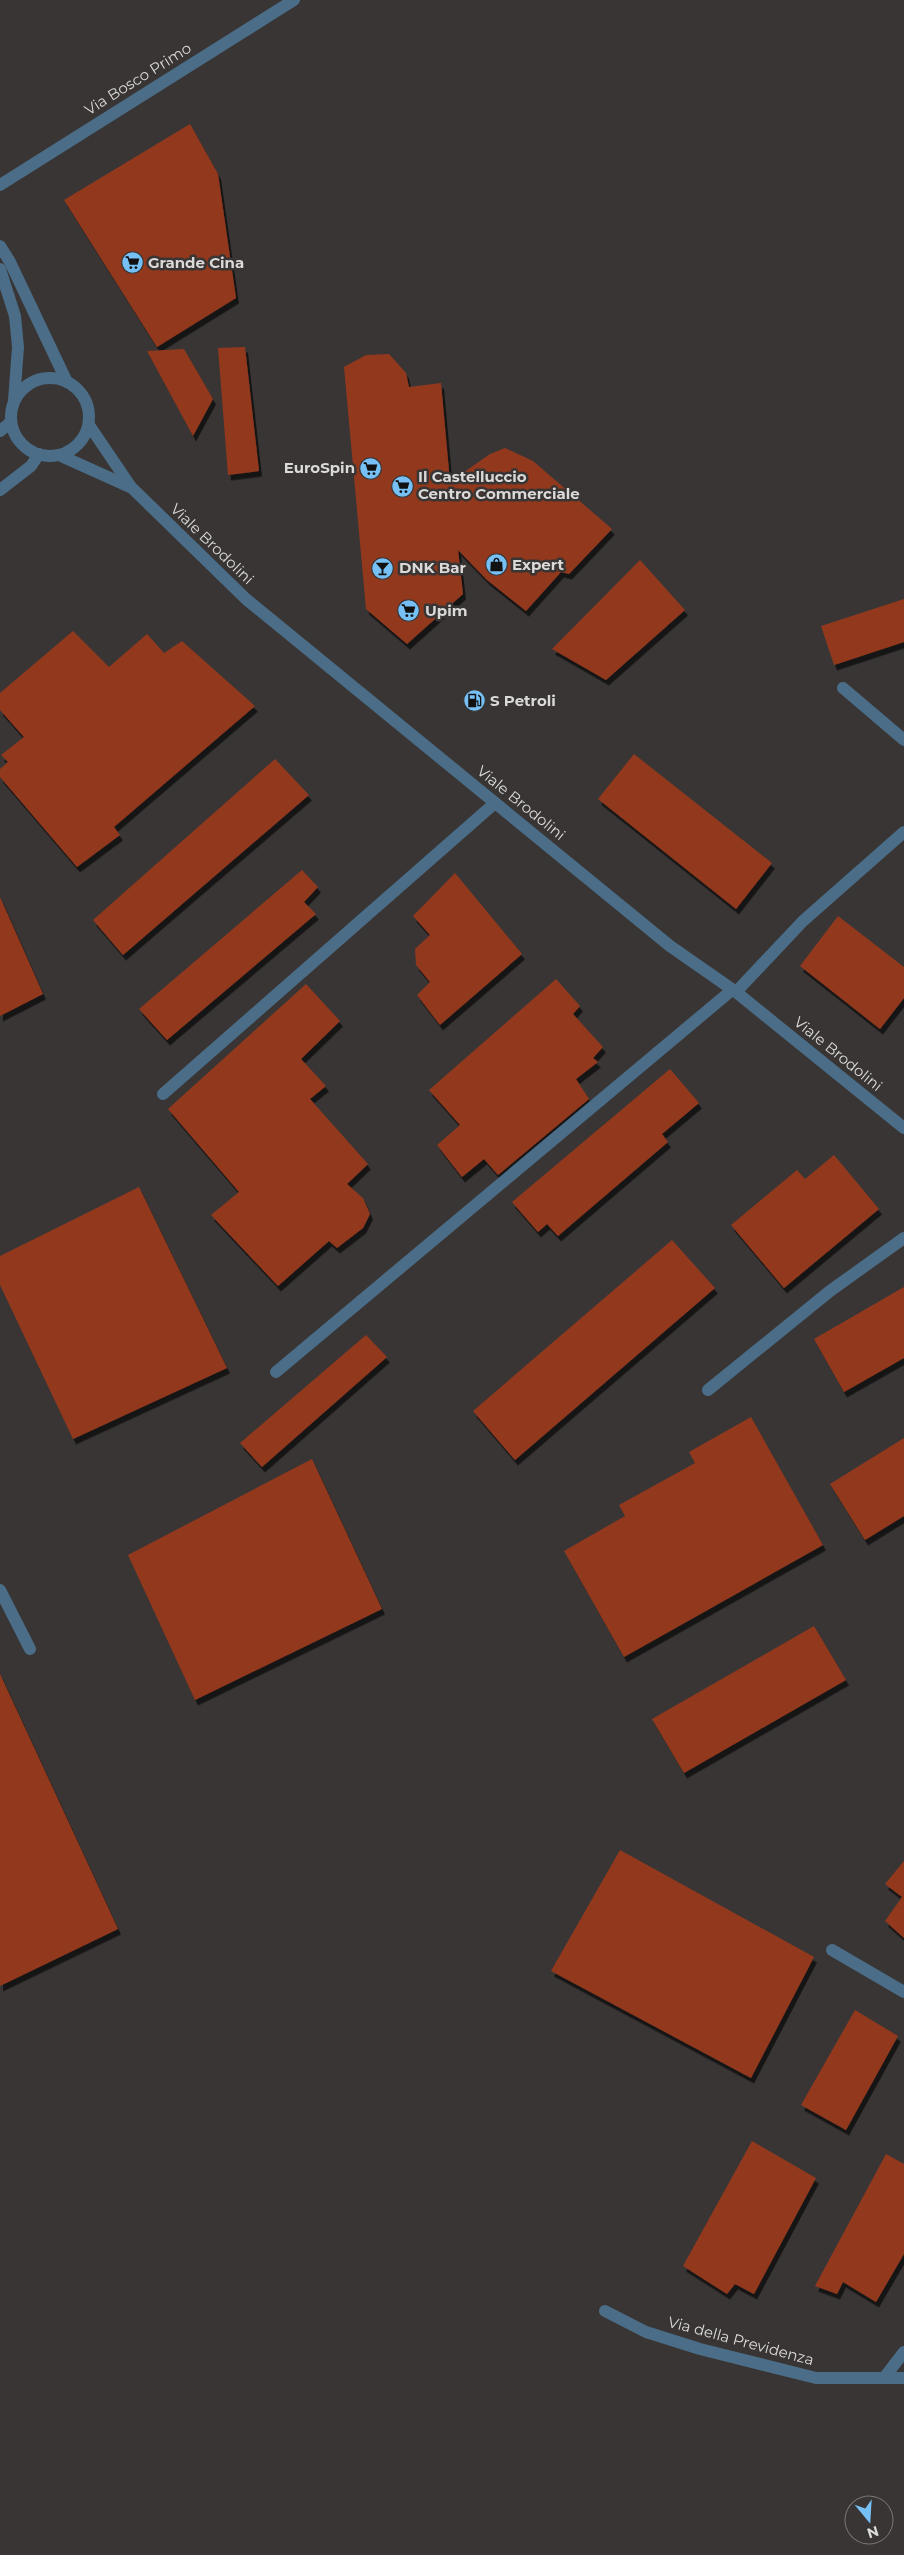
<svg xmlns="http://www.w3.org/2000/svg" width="904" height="2555" font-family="Montserrat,sans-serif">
  <defs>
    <filter id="shadow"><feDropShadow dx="3" dy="5.5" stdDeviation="0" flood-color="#0009"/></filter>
  </defs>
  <rect width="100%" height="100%" fill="#383534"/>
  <!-- building -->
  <g fill="#92391e" filter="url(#shadow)">
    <polygon points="190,124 218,174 236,298 157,347 64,200"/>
    <polygon points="245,347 259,471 228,475 218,348"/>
    <polygon points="184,349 213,399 193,436 147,351"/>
    <polygon points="389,354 406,373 409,387 441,383 450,482 490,454 505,448 533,461 612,529 569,574 561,572 526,611 487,580 458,550 463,594 407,644 366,609 344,367 366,355"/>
    <polygon points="640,560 685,610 606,680 552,649"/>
    <polygon points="904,599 904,642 834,665 821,626"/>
    <polygon points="73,631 109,667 147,634 164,653 182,641 255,706 114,827 120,835 77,867 0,777 0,769 8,762 1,755 24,737 0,710 0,693"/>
    <polygon points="634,754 772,863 736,909 598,799"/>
    <polygon points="275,759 309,795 123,955 93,920"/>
    <polygon points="302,870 318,887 304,902 316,914 167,1040 139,1009"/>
    <polygon points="455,873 522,954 440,1025 417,995 430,982 416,965 415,949 430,935 413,916"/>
    <polygon points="0,897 43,994 0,1016"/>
    <polygon points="838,916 904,967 904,998 880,1029 800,966"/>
    <polygon points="556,979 580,1006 573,1014 603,1047 593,1058 598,1062 576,1079 589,1099 498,1175 484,1159 462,1177 437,1145 460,1125 429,1090"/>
    <polygon points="306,984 340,1021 301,1059 326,1086 310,1099 368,1164 347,1184 363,1198 370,1214 363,1228 337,1248 329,1241 278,1286 211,1215 239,1192 168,1109"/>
    <polygon points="670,1069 699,1103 662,1134 668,1142 558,1236 547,1224 538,1232 512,1202"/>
    <polygon points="834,1155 879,1209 784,1288 731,1225 797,1170 805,1179"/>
    <polygon points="139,1187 227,1368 73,1439 0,1285 0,1256"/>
    <polygon points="672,1240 715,1288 515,1460 473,1411"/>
    <polygon points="904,1287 904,1358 844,1392 814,1339"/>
    <polygon points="366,1335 387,1357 262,1467 240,1443"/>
    <polygon points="751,1417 823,1545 624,1657 564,1551 625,1516 619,1505 695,1463 689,1452"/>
    <polygon points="904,1438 904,1516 865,1540 830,1484"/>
    <polygon points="312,1459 382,1609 195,1700 128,1555"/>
    <polygon points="814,1626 846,1680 684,1773 652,1719"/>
    <polygon points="0,1674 118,1929 0,1986"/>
    <polygon points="620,1850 814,1957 751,2078 551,1971"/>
    <polygon points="904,1861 904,1938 885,1921 902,1897 885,1884"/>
    <polygon points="855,2010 898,2036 846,2130 801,2105"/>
    <polygon points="752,2141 816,2178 754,2294 735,2284 727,2294 683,2266"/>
    <polygon points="886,2154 904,2164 904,2254 876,2302 843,2282 837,2294 815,2286"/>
  </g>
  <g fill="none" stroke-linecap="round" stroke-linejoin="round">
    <!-- minor -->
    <g stroke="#4b6d87" stroke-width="12">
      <polyline points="0,185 294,0"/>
      <polyline points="0,246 10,262 67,382"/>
      <polyline points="0,269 15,316 18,347 14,401"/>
      <circle cx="50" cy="417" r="39"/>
      <polyline points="89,425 131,487 246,599 670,946 736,992 904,1128"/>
      <polyline points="0,431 11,422"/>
      <polyline points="59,455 130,487"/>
      <polyline points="0,490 31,466 39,454"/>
      <polyline points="843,688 904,740"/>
      <polyline points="736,992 803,921 904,832"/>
      <polyline points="163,1094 495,803"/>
      <polyline points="276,1372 732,990"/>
      <polyline points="708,1390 830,1291 904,1238"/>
      <polyline points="0,1590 30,1649"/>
      <polyline points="832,1950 904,1992"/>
      <polyline points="605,2311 646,2332 700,2349 816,2378 904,2378"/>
      <polyline points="884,2378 904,2352"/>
    </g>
  </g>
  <!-- icons -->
  <defs>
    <symbol id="supermarket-disc" viewBox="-11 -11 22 22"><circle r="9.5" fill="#76c0f6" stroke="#383534"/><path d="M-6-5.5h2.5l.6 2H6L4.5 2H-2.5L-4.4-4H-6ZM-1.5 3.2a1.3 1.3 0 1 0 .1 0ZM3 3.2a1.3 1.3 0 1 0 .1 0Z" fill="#111"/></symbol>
    <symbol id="shop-disc" viewBox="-11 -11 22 22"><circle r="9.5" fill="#76c0f6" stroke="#383534"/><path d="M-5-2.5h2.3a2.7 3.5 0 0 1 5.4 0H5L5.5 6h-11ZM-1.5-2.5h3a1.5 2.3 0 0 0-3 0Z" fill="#111"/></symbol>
    <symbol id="bar-disc" viewBox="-11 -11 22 22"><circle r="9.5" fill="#76c0f6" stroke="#383534"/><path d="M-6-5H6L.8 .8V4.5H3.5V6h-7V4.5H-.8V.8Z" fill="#111"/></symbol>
    <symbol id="fuel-disc" viewBox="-11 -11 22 22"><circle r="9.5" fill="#76c0f6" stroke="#383534"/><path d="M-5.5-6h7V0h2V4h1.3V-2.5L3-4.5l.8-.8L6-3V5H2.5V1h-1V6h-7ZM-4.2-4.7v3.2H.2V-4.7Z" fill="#111"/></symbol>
  </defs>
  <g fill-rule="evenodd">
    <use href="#supermarket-disc" x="120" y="250" width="25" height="25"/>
    <use href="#supermarket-disc" x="358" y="456" width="25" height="25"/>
    <use href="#supermarket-disc" x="390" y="474" width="25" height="25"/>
    <use href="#shop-disc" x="484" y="552" width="25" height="25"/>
    <use href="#bar-disc" x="370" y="556" width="25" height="25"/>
    <use href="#supermarket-disc" x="396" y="598" width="25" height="25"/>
    <use href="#fuel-disc" x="462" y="688" width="25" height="25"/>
  </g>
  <g text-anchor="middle" stroke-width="5" stroke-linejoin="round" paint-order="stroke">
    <!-- street labels -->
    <g font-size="15" fill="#dcdad9" stroke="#383534">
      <text transform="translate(138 79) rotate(-32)" y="5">Via Bosco Primo</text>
      <text transform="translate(212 544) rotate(44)" y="5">Viale Brodolini</text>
      <text transform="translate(521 803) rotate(39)" y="5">Viale Brodolini</text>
      <text transform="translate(838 1054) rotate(39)" y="5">Viale Brodolini</text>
      <text transform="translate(741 2341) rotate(15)" y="5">Via della Previdenza</text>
    </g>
    <!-- poi labels -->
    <g font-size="15" font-weight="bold" fill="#dcdad9" stroke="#383534" text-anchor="start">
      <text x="148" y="268">Grande Cina</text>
      <text x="355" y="473" text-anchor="end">EuroSpin</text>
      <text x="418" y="482">Il Castelluccio<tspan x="418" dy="17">Centro Commerciale</tspan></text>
      <text x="512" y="570">Expert</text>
      <text x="399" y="573">DNK Bar</text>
      <text x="425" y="616">Upim</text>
      <text x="490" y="706">S Petroli</text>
    </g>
  </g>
  <!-- north arrow -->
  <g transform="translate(869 2520) rotate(162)"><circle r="24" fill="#383534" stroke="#7a7776"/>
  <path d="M0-4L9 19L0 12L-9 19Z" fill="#76c0f6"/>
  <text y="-8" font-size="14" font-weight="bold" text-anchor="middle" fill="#dcdad9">N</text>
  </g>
</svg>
